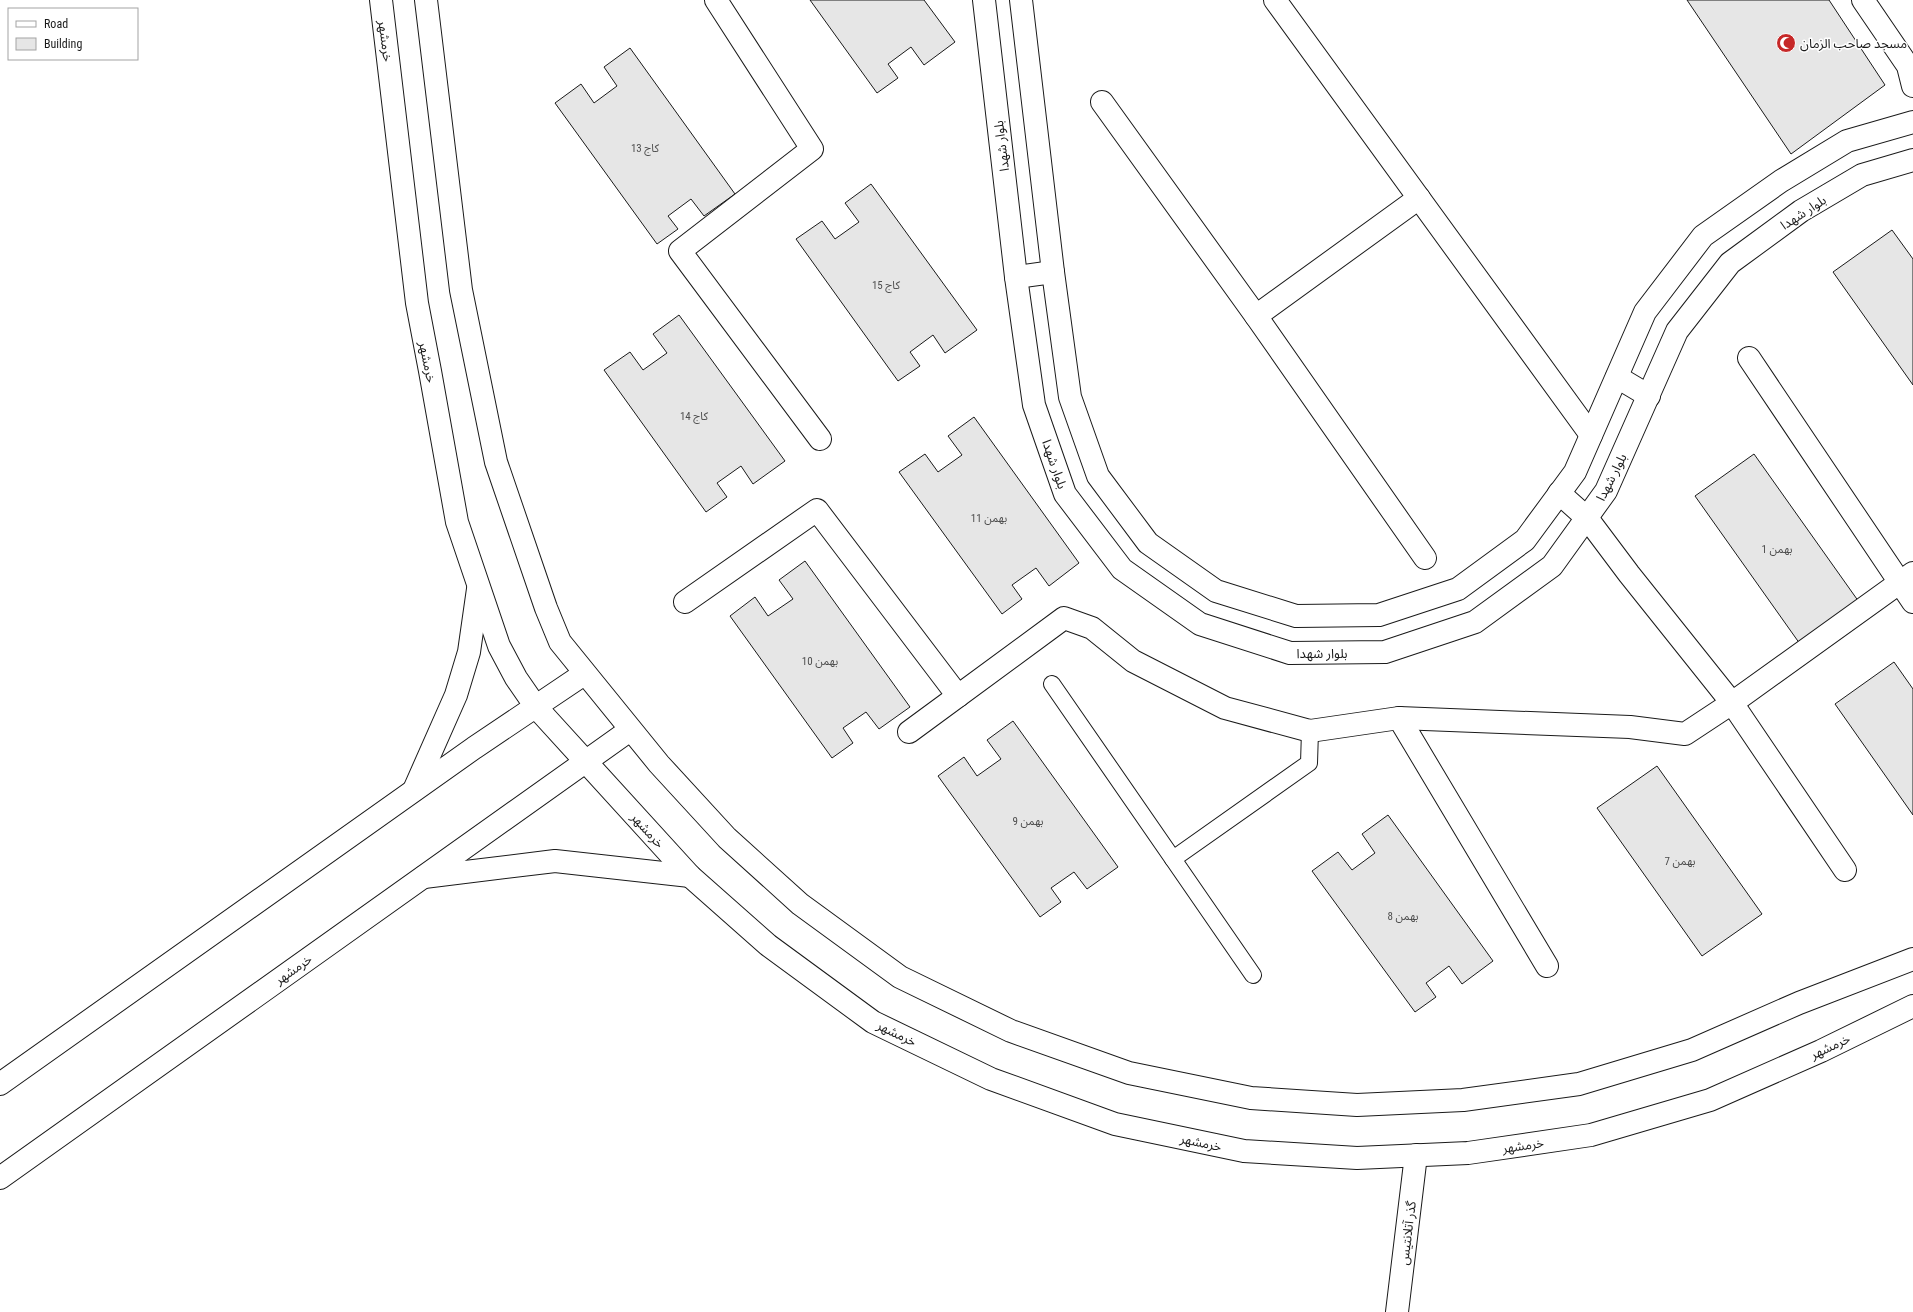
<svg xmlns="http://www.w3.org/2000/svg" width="1913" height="1312" font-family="'Roboto Condensed','Noto Sans Arabic',sans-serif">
  <rect width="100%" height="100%" fill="#fff"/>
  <!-- building -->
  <g fill="#e6e6e6" stroke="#1a1a1a">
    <polygon points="810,0 924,0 955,42 924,65 911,47 888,64 898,78 877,93"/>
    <polygon points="1687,0 1829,0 1885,85 1791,154"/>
    <polygon points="630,48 735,194 704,216 691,199 668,216 678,229 657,244 555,103 581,84 594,103 617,86 604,67"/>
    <polygon points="871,184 977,330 945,353 933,335 910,352 920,366 898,381 796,239 822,221 835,239 859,222 845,203"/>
    <polygon points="1892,230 1913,259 1913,385 1833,272"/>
    <polygon points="679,315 785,461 753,484 741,466 717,483 727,497 706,512 604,370 630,352 643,370 667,353 653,334"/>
    <polygon points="974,417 1079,563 1049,586 1036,568 1012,585 1022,599 1002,614 899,472 925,454 938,472 962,455 948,436"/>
    <polygon points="1754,454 1859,602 1800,644 1695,496"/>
    <polygon points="805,561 910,707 879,729 866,712 843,728 853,743 832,758 730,616 755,597 768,616 793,599 779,580"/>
    <polygon points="1894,662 1913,689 1913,815 1835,704"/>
    <polygon points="1013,721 1118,867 1087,889 1074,872 1051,888 1061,902 1040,917 938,776 964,757 977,776 1001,759 987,740"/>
    <polygon points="1657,766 1762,914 1702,956 1597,808"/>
    <polygon points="1388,815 1493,961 1462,984 1449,966 1426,983 1436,997 1415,1012 1312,871 1338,852 1352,870 1375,853 1362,834"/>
  </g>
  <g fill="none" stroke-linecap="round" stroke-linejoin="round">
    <defs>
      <g id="lane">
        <polyline points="1052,684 1173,859"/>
        <polyline points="1253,975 1173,859 1309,763 1310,731"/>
      </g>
      <g id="street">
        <polyline points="716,0 812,149 680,251 820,439"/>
        <polyline points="1275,0 1591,435"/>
        <polyline points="1102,102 1256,316 1425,558"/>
        <polyline points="1256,316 1419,198"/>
        <polyline points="1749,358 1913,602"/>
        <polyline points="1587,518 1629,574 1732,703 1913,573"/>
        <polyline points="685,602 817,510 958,696"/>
        <polyline points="1399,718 1547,966"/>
        <polyline points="909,732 1064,618 1092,628 1133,661 1225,708 1310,731 1399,718 1630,727 1685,734 1732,703 1845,870"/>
        <polyline points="1397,1312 1416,1155"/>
      </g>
      <g id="secondary">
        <polyline points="381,0 417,303 430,371 457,522 499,646 516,678 536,707 690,876 768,945 873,1022 991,1079 1115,1124 1244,1151 1357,1158 1468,1153 1591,1135 1710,1100 1821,1051 1913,1006"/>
        <polyline points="426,0 461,290 496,462 546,608 560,642 659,764 727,838 800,904 900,977 1011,1031 1129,1073 1251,1098 1357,1105 1463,1100 1579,1084 1692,1050 1799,1003 1913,959"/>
        <polyline points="984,0 1016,277 1034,405 1065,494 1122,569 1200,624 1290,653 1385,652 1475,622 1552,566 1606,491 1677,331 1730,263 1801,211 1862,175 1913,160"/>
        <polyline points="1021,0 1053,272 1070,397 1098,476 1148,543 1216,591 1296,616 1379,615 1458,589 1525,540 1575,472 1645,312 1703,236 1781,181 1847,141 1913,122"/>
        <polyline points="1863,0 1908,66 1913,86"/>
        <polyline points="1016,277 1053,272"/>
        <polyline points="1617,377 1649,396"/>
        <polyline points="1559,493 1587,518"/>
        <polyline points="414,790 456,695 469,652 478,589"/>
        <polyline points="424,877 555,861 690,876"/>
        <polyline points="0,1084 474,748 584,674"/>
        <polyline points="0,1178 630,730"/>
      </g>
    </defs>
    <!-- lane casing -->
    <use href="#lane" stroke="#1a1a1a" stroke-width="18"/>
    <!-- street casing -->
    <use href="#street" stroke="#1a1a1a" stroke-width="24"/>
    <!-- secondary casing -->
    <use href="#secondary" stroke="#1a1a1a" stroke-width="24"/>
    <!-- lane -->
    <use href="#lane" stroke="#fff" stroke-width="16"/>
    <!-- street -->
    <use href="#street" stroke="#fff" stroke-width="22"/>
    <!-- secondary -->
    <use href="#secondary" stroke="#fff" stroke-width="22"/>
  </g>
  <!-- icons -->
  <defs>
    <symbol id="mosque-disc" viewBox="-11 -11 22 22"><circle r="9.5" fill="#c62828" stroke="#fff"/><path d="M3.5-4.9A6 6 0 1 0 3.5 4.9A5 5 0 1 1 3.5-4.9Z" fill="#fff"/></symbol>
  </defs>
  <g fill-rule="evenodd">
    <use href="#mosque-disc" x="1775" y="32" width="22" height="22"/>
  </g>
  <g text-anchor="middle" stroke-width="3" stroke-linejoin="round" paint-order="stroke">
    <!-- number labels -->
    <g font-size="11" fill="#4d4d4d">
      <text x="645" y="152">کاج 13</text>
      <text x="886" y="289">کاج 15</text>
      <text x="694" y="420">کاج 14</text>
      <text x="989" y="522">بهمن 11</text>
      <text x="1777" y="553">بهمن 1</text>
      <text x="820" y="665">بهمن 10</text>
      <text x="1028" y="825">بهمن 9</text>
      <text x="1680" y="865">بهمن 7</text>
      <text x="1403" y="920">بهمن 8</text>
    </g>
    <!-- street labels -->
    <g font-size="13" fill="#1a1a1a" stroke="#fff">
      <text transform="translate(386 41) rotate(83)" y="5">خرمشهر</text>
      <text transform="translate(1001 146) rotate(-97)" y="5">بلوار شهدا</text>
      <text transform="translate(1803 212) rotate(-33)" y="5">بلوار شهدا</text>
      <text transform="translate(428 362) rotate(79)" y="5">خرمشهر</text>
      <text transform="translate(1055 464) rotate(71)" y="5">بلوار شهدا</text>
      <text transform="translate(1611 477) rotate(-63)" y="5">بلوار شهدا</text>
      <text x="1322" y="658">بلوار شهدا</text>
      <text transform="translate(648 830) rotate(48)" y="5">خرمشهر</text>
      <text transform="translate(293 969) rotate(-35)" y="5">خرمشهر</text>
      <text transform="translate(897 1033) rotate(26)" y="5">خرمشهر</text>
      <text transform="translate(1830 1046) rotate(-25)" y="5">خرمشهر</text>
      <text transform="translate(1201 1142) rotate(12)" y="5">خرمشهر</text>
      <text transform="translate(1523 1145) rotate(-8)" y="5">خرمشهر</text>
      <text transform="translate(1407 1233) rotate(-83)" y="5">گذر آتلانتیس</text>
    </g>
    <!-- poi labels -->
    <g font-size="13" fill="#1a1a1a" stroke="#fff" text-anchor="start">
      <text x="1800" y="48">مسجد صاحب الزمان</text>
    </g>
  </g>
  <!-- legend -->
  <rect x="8" y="8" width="130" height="52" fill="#ffffff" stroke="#a3a3a3"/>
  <rect x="16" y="21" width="20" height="6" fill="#ffffff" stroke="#a3a3a3"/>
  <text x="44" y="28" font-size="12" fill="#1a1a1a">Road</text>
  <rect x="16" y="38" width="20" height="12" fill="#e6e6e6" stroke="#a3a3a3"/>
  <text x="44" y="48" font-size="12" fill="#1a1a1a">Building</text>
</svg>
